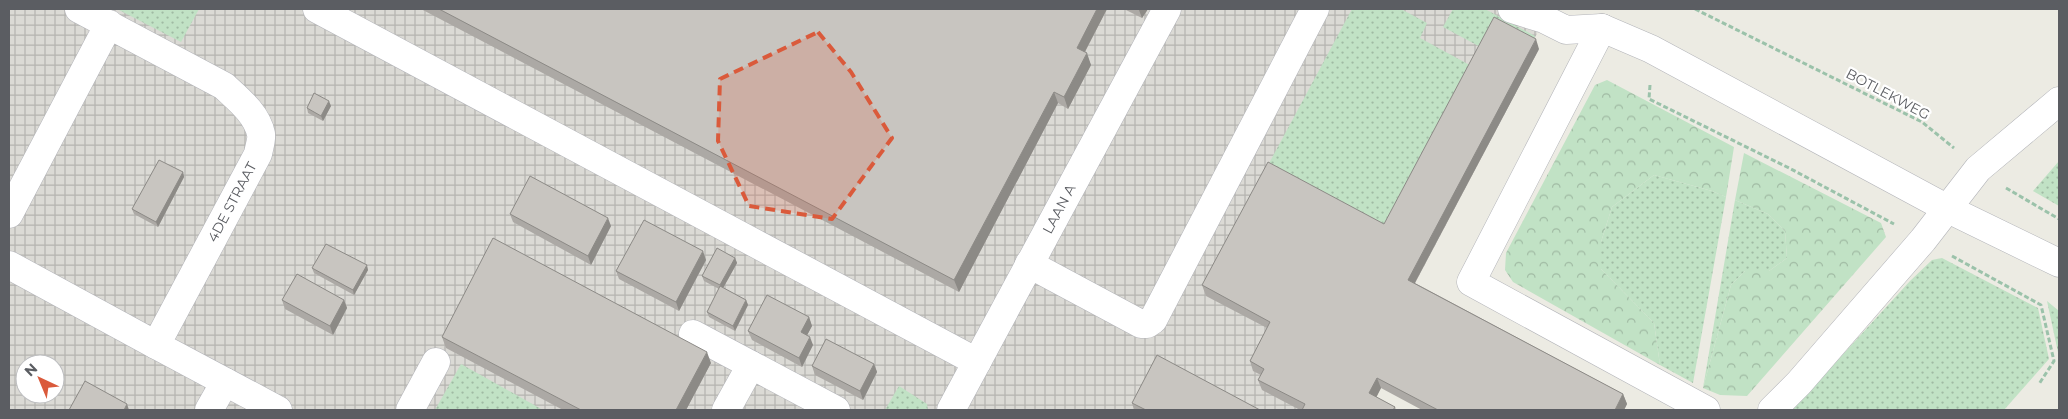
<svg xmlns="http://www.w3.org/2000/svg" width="2068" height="419" font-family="Montserrat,sans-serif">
  <defs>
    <pattern id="industrial-grid" width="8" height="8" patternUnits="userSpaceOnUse" patternTransform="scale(1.25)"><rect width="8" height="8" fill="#dbdad5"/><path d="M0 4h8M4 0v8" fill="none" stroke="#b5b4b0"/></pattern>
    <pattern id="grass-dots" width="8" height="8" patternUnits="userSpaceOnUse" patternTransform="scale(1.25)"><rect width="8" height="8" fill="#c1e2c5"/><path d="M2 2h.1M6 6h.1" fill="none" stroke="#a0baa3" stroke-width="1.8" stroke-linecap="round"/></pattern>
    <pattern id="forest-crowns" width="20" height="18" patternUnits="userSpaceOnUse" patternTransform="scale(1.25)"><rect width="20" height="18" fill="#c1e2c5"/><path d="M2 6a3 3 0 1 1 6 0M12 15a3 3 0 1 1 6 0" fill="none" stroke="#a0baa3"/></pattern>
  </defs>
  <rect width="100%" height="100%" fill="#ecebe3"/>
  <!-- industrial -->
  <path fill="url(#industrial-grid)" fill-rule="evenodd" d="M9,9H1550L1531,45L1539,49L1348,410H9ZM25,364H55V394H25Z"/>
  <!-- grass -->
  <g fill="url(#grass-dots)">
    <polygon points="117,9 199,9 181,42"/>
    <polygon points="1352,9 1401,9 1427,23 1420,38 1477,69 1388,234 1266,169"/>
    <polygon points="1453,9 1485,9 1535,36 1531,45 1486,50 1443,27"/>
    <polygon points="2059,161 2059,206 2033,191"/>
    <polygon points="1654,175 1712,191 1726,197 1693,383 1660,365 1654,323 1601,269 1601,242 1612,207"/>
    <polygon points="1735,200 1768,214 1785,231 1787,258 1769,271 1745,271 1731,285 1703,388"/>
    <polygon points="1942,258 2038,308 2049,359 2004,410 1792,410 1910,281 1932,260"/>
    <polygon points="2047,301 2059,311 2059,357"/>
    <polygon points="461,364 543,410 435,410"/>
    <polygon points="899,386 927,404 928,410 885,410"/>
  </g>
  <!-- forest -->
  <g fill="url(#forest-crowns)">
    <polygon points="1607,80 1734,147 1726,197 1712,191 1654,175 1612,207 1601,242 1601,269 1654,323 1660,365 1513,282 1505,270 1506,253 1595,85"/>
    <polygon points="1744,153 1881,223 1886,237 1747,396 1720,395 1703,388 1731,285 1745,271 1769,271 1787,258 1785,231 1768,214 1735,200"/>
  </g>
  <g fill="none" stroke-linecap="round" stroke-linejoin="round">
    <defs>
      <g id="minor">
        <path d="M79,9L224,86C238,99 257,114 261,134C262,139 259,148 258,154L156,345L278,410"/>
        <polyline points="317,9 977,362"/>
        <polyline points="1512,9 1544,19 1566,30 1602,28"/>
        <polyline points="9,214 109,24"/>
        <polyline points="1029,264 1141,324 1147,324 1153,320 1315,9"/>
        <polyline points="9,265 156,345"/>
        <polyline points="693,334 836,410"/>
        <polyline points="209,410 225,382"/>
        <polyline points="410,410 436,362"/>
        <polyline points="726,410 751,365"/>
        <polyline points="951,410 1167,9"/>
        <polyline points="1706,410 1471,282 1602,28 1651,49 1948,209 2059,263"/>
        <polyline points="1772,410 1799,383 1923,240 1978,169 2059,101"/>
      </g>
    </defs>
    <!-- minor casing -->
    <use href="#minor" stroke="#b3b4b9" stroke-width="29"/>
    <!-- path -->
    <g stroke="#9bc2aa" stroke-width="3" stroke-dasharray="5 2.5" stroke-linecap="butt">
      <polyline points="1695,9 1922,122 1954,148"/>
      <polyline points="1650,85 1649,99 1791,169 1894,224"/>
      <polyline points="2006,188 2059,219"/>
      <polyline points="1952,256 2041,305 2054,361 2039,384"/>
    </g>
    <!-- minor -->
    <use href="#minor" stroke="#fff" stroke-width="28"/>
  </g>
  <!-- wall -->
  <g fill="#aca9a5">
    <polygon points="421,9 1107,9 1085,52 1091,65 1068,109 1058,103 959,292"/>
    <polygon points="1124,9 1148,9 1142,18"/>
    <polygon points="1539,49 1415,283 1623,394 1627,404 1624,410 1422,410 1381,388 1376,397 1395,407 1396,410 1300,410 1262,390 1258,380 1261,375 1253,371 1250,361 1267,328 1206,296 1202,285 1384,224"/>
    <polygon points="331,106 323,121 308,113 307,108"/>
    <polygon points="183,172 184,177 158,227 134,214 132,209"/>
    <polygon points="510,214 611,226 591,265 513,222"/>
    <polygon points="735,258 737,263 723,288 746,300 748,305 735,331 709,317 707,312 719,289 704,281 702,276"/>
    <polygon points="706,260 679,311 619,279 616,271"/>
    <polygon points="312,268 368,270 354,295 314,273"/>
    <polygon points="282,300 344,300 347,308 333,335 285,309"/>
    <polygon points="809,317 812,326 807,335 813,345 802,367 752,340 748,331"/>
    <polygon points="442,337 711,363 686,410 563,410 446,348"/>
    <polygon points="874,364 877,372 863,400 815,375 812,366"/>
    <polygon points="1132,403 1260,410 1134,410"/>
  </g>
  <!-- shaded-wall -->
  <g fill="#8c8a86">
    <polygon points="1097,9 1107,9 1081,59 1077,48"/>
    <polygon points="1140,9 1148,9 1142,18 1139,10"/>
    <polygon points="1536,39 1539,49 1411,290 1408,280"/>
    <polygon points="1087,53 1091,65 1068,109 1064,97"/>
    <polygon points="1054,92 1058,103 959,292 954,280"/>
    <polygon points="329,101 331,106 323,121 321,116"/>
    <polygon points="183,172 184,177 158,227 156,222"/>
    <polygon points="608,218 611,226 591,265 588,256"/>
    <polygon points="703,251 706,260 679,311 676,302"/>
    <polygon points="735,258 737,263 722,290 720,285"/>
    <polygon points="367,265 368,270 354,295 353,290"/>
    <polygon points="344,300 347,308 333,335 330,326"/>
    <polygon points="746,300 748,305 735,331 733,326"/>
    <polygon points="809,317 812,326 804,341 801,332"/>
    <polygon points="810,337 813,345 802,367 799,358"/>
    <polygon points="707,352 711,363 686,410 676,410"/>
    <polygon points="874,364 877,372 863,400 860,391"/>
    <polygon points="1377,378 1381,388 1373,404 1369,393"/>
    <polygon points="1623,394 1627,404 1624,410 1615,410"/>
    <polygon points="127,404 129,410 124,410"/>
  </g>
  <!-- building -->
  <g fill="#c8c5c0" stroke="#8c8a86">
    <polygon points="439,9 1097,9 1077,48 1087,53 1064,97 1054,92 954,280"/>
    <polygon points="1494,17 1536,39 1408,280 1623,394 1615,410 1438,410 1377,378 1369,393 1395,407 1393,410 1302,410 1305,404 1258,380 1264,369 1250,361 1270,322 1202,285 1268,162 1384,224"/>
    <polygon points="314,93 329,101 321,116 307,108"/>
    <polygon points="159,160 183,172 156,222 132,209"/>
    <polygon points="530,176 608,218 588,256 510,214"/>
    <polygon points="644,220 703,251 676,302 616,271"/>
    <polygon points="493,238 707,352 676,410 581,410 442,337"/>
    <polygon points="326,244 367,265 353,290 312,268"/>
    <polygon points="717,248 735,258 720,285 702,276"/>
    <polygon points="297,274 344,300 330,326 282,300"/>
    <polygon points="720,286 746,300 733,326 707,312"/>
    <polygon points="767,295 809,317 801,332 810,337 799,358 748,331"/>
    <polygon points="826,339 874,364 860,391 812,366"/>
    <polygon points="1157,355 1260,410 1146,410 1132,403"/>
    <polygon points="85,381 127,404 124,410 69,410"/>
  </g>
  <!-- marked area -->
  <path fill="#da5a3b" fill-opacity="0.2" stroke="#da5a3b" stroke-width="4" stroke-dasharray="10 6" stroke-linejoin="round" d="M818,32L851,72L892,138L832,219L749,206L718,141L720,79Z"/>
  <g text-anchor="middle" stroke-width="4.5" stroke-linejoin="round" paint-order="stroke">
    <!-- street labels -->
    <g font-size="14" fill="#5b5d62" stroke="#fff">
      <text transform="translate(1888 94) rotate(28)" y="5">BOTLEKWEG</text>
      <text transform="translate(232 202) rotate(-62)" y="5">4DE STRAAT</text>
      <text transform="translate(1059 209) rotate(-62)" y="5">LAAN A</text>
    </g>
  </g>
  <!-- border -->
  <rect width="2068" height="419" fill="none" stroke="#5b5d62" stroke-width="20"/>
  <!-- north arrow -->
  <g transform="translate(40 379) rotate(316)"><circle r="24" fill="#ffffff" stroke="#bdbec0"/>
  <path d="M0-4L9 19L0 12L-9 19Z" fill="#da5a3b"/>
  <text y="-8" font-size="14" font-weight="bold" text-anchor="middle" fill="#5b5d62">N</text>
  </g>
</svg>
